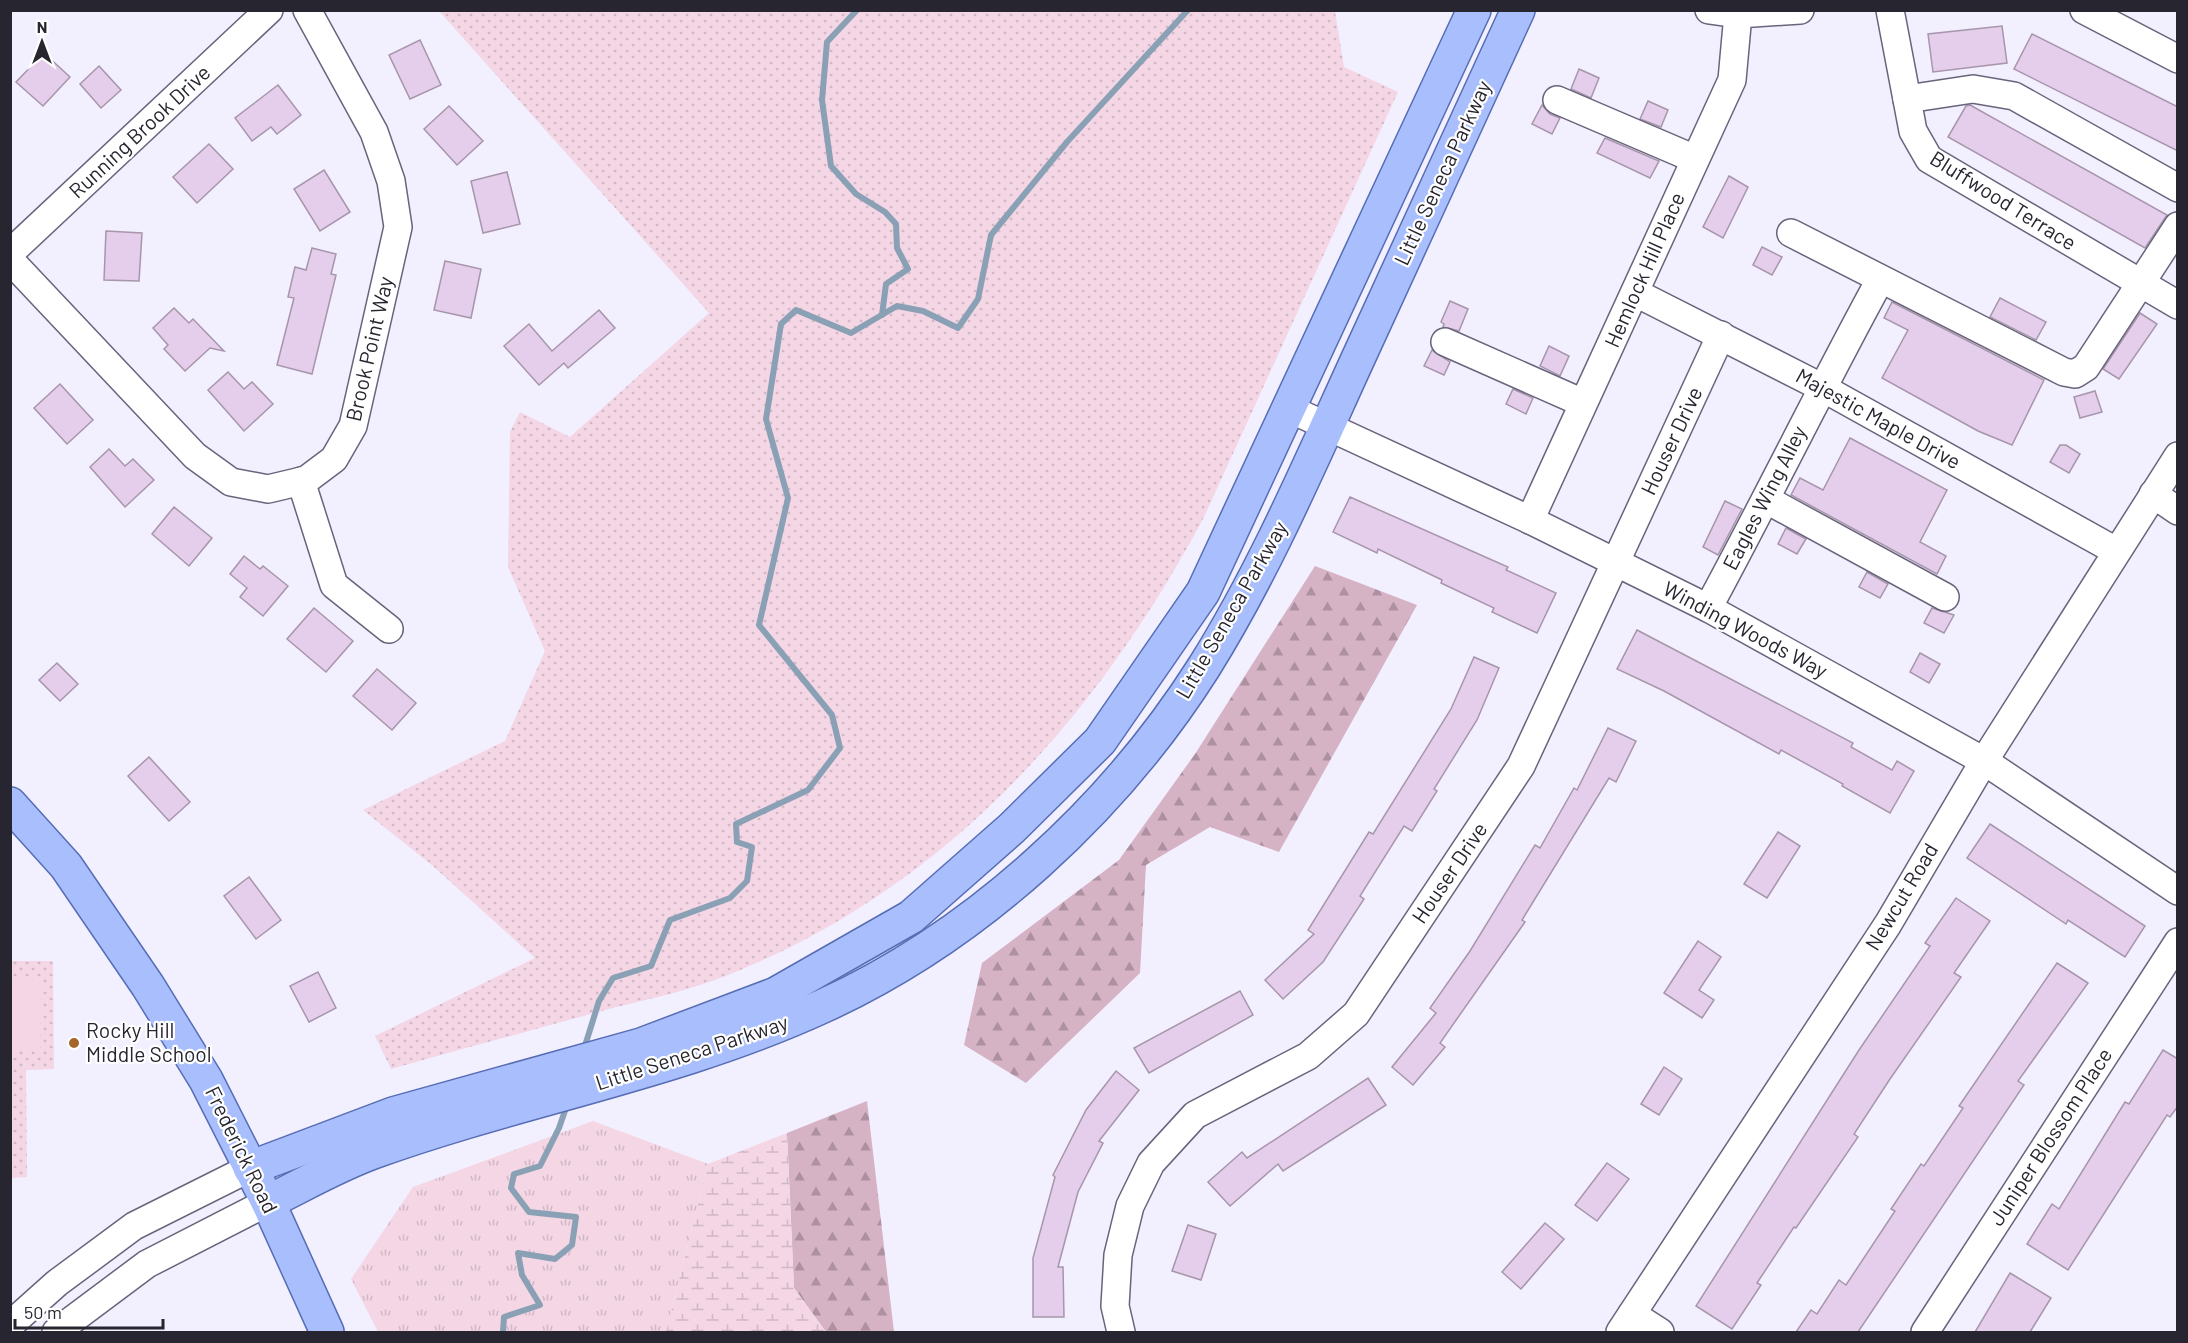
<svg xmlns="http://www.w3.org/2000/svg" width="2188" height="1343" font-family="Barlow,sans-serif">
  <defs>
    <pattern id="grass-tufts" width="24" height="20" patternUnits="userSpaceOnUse" patternTransform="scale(1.5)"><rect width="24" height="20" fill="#f4d6e5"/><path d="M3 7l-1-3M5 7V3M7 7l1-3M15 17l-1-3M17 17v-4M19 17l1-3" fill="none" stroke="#d1b8c5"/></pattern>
    <pattern id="forest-firs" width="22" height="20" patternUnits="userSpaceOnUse" patternTransform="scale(1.5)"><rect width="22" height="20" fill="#d6b2c5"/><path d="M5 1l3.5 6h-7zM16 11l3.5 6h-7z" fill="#ae91a0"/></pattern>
    <pattern id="wetland-marsh" width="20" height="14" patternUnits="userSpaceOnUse" patternTransform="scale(1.5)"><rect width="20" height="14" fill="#f4d6e5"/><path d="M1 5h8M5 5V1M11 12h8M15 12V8" fill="none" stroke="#d1b8c5"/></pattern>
    <pattern id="park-dots" width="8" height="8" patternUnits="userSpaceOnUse" patternTransform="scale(1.5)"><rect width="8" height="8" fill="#f4d6e5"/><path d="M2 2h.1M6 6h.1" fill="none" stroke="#d1b8c5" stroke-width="1.8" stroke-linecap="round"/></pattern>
  </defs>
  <rect width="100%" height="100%" fill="#f2efff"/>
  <!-- grass -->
  <polygon fill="url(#grass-tufts)" points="593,1121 708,1164 666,1332 378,1332 351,1279 413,1187"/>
  <!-- forest -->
  <g fill="url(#forest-firs)">
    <polygon points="1315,566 1417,605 1279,852 1210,827 1146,865 1140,973 1026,1083 964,1045 982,963 1119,860 1195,754"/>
    <polygon points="867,1101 894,1332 826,1332 794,1288 787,1133"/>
  </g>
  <!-- wetland -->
  <polygon fill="url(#wetland-marsh)" points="787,1133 794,1288 826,1332 666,1332 708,1164"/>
  <!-- park -->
  <g fill="url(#park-dots)">
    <path d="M439,11H1335L1344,67L1398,92L1203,519C1094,722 942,891 723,977C684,992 644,1000 605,1010C533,1030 462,1049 391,1069L375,1036L535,958L433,866L363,810L505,741L545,651L508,567L510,432L520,412L570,437L709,313Z"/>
    <polygon points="10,961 53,961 54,1069 26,1070 27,1177 11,1178"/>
  </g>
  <!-- pitch -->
  <polygon fill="#f4d6e5" points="11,980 41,980 40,1050 11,1050"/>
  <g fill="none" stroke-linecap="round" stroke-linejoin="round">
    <!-- stream -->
    <g stroke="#8aa1b5" stroke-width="6">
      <polyline points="857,10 827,42 822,100 831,166 856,194 885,212 896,224 897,248 908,269 886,284 882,315"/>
      <polyline points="584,1049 599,1001 613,978 651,966 670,920 730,898 747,881 752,847 737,842 736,824 808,790 840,748 832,715 759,625 788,498 766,419 781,324 796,310 851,333 897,306 923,311 958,328 978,299 991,235 1067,142 1188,10"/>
      <polyline points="503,1332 504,1317 540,1305 522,1275 518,1253 555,1259 572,1245 576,1217 529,1212 511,1188 514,1174 540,1166 559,1128 567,1105"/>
    </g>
  </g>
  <!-- building -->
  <g fill="#e5cdec" stroke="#a796ab" stroke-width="1.5">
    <polygon points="2002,26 2007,63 1933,72 1928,34"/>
    <polygon points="2032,34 2178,107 2178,151 2014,69"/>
    <polygon points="420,40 441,85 410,99 389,55"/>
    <polygon points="44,53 70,77 43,106 16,82"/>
    <polygon points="99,66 121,90 101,108 80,84"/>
    <polygon points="1579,69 1599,78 1591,98 1571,89"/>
    <polygon points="278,85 301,115 277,134 271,127 252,141 235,118"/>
    <polygon points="1648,101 1668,110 1661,127 1640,119"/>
    <polygon points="1542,105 1550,114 1560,118 1552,134 1532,124"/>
    <polygon points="1970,105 2167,215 2145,248 1948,137 1966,106"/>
    <polygon points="449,106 483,141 457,165 424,129"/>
    <polygon points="1605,138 1659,161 1650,178 1597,153"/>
    <polygon points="209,144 233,169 197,203 173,177"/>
    <polygon points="324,170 350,212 320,231 294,189"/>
    <polygon points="507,172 520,224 483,233 471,181"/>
    <polygon points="1729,176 1748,187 1723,238 1703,227"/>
    <polygon points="106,231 142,233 139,281 104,280"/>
    <polygon points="1762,247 1782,257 1772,275 1753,265"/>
    <polygon points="312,248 336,254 331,274 336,275 312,374 277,365 294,298 288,297 295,267 306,270"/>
    <polygon points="445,261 481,269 471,318 434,310"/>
    <polygon points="2000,298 2046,322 2036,340 1990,317"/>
    <polygon points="1450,301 1468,309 1459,331 1443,327 1444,324 1441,322"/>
    <polygon points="1892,302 2044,380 2012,445 1978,431 1882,378 1908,330 1884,318"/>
    <polygon points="174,308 189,323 193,319 224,351 210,348 185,371 164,349 168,345 153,328"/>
    <polygon points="599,310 615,328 568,368 564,363 539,385 504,346 529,324 552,351"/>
    <polygon points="2140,313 2157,324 2119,379 2103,369"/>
    <polygon points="1549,346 1569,356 1560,376 1540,366"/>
    <polygon points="1432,350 1450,362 1444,375 1424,366"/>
    <polygon points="228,372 244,389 252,382 273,404 244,431 208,390"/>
    <polygon points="60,384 93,420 67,444 34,408"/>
    <polygon points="1513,389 1533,398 1526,414 1506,404"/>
    <polygon points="2095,391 2102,412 2080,418 2074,397"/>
    <polygon points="1850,438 1947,490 1920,542 1946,556 1937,574 1791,495 1800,478 1823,490"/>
    <polygon points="2060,445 2066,445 2080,454 2069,473 2050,462"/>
    <polygon points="109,449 125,466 133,459 154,480 125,507 90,467"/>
    <polygon points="1350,497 1483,556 1508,567 1506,570 1556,593 1537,633 1492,612 1494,608 1441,583 1442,580 1378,549 1377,553 1333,532"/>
    <polygon points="1725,501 1742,509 1718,555 1703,547"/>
    <polygon points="174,507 212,538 189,566 152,534"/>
    <polygon points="1786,528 1806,539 1797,554 1778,544"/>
    <polygon points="244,556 260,569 263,566 288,586 263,616 240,597 247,588 230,574"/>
    <polygon points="1867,572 1888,584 1880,598 1859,587"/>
    <polygon points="314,608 353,641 326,672 287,639"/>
    <polygon points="1932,608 1954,615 1944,633 1924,623"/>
    <polygon points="1637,630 1853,743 1851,747 1892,770 1897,761 1914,771 1890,813 1842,786 1843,784 1781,750 1779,754 1664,691 1617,669"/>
    <polygon points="1920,653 1940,664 1929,683 1910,672"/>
    <polygon points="1474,657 1499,668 1477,720 1434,789 1437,791 1412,831 1404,826 1360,896 1364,899 1323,962 1283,999 1265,980 1314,934 1308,930 1369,832 1373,834 1451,709"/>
    <polygon points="57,663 78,684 60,701 39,680"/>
    <polygon points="377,669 416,703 392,730 353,696"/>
    <polygon points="1608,728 1636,741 1616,782 1609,778 1522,920 1525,922 1440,1043 1445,1047 1413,1085 1392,1067 1436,1013 1430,1008 1470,951 1535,845 1540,848 1574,788 1577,790"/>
    <polygon points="149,757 190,802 169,821 128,776"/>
    <polygon points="1990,824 2145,926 2125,957 2068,920 2066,924 1967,858"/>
    <polygon points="1778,832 1800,846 1767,898 1744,884"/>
    <polygon points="249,877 281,920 256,939 224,896"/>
    <polygon points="1956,898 1990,921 1954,973 1961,977 1890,1079 1854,1134 1858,1137 1796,1228 1794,1227 1757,1283 1761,1285 1732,1329 1696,1306 1859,1050 1930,946 1925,943"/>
    <polygon points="1698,941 1721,957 1699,990 1714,1000 1702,1018 1664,993"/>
    <polygon points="2057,963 2088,983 2018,1081 2024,1085 1858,1332 1796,1332 1811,1310 1817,1314 1839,1280 1846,1285 1895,1211 1891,1209 1921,1164 1924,1166 1963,1108 1959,1106"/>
    <polygon points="318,972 336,1008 309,1022 290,986"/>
    <polygon points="1240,991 1253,1015 1149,1073 1134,1048"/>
    <polygon points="2163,1050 2178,1059 2178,1106 2170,1117 2167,1115 2068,1270 2027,1244 2052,1204 2059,1209 2125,1102 2129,1104"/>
    <polygon points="1664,1067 1682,1079 1659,1115 1641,1104"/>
    <polygon points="1116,1071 1139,1090 1099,1141 1103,1143 1078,1192 1058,1267 1063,1267 1064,1317 1033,1317 1033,1258 1055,1177 1053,1175 1086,1110"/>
    <polygon points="1368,1078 1386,1105 1283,1171 1278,1164 1230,1206 1208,1182 1242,1152 1247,1158"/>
    <polygon points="1607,1163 1629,1179 1597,1221 1575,1205"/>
    <polygon points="1545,1223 1564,1239 1521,1289 1502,1272"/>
    <polygon points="1188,1225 1216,1234 1201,1280 1172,1271"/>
    <polygon points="2010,1273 2051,1298 2030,1332 1975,1332"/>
  </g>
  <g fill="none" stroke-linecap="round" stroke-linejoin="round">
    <defs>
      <g id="minor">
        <polyline points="1709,10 1738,14 1800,10"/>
        <polyline points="1890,10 1913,131 1929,159 2178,305"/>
        <polyline points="2084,10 2178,59"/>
        <polyline points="1907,99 1973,89 2014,96 2178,188"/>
        <polyline points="1557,100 1695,159"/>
        <polyline points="1791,233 2064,372 2075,374 2086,367 2178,226"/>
        <polyline points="10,253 269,10"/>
        <polyline points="10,260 195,456 231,482 268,489 306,480 334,459 353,426 398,227 391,181 374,132 307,10"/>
        <polyline points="1636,293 1821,387 2116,551"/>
        <polyline points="1445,342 1583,403"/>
        <polyline points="1290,409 1530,520 1708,608 1984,761 2178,891"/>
        <polyline points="301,481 334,585 389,629"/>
        <polyline points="2153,494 2178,511"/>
        <polyline points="1767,500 1945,597"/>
        <polyline points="1530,520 1732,80 1738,14"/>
        <path d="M1708,608C1767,499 1821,388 1880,280"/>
        <polyline points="1632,1314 1660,1332"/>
        <polyline points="10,1325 57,1283 134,1226 250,1168"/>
        <polyline points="56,1332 147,1264 268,1202"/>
        <polyline points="1121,1332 1115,1306 1118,1255 1130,1206 1151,1163 1195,1115 1308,1056 1356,1014 1521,766 1721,335"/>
        <polyline points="1620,1332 1888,924 1984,761 2178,456"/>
        <polyline points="1925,1332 2178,942"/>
      </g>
      <g id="major">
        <polyline points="10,804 66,866 148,986 206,1080 268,1202 327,1332"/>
        <polyline points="250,1168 393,1114 641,1045 776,994 911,917 1012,828 1100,741 1203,592 1474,10"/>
        <path d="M268,1202C303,1185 339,1164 376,1151C524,1098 680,1072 823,1006C976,936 1114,809 1204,667C1264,571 1309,466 1356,363C1410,245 1464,128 1518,10"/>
      </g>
    </defs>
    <!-- minor casing -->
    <use href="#minor" stroke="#68647b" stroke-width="30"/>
    <!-- major casing -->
    <use href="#major" stroke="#566db4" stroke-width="36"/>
    <!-- minor -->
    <use href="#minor" stroke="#fff" stroke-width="27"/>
    <!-- major -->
    <use href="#major" stroke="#a9bffd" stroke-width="33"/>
  </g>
  <!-- markers -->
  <circle fill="#a4672a" stroke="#fff" stroke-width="2" cx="74" cy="1043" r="6"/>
  <g text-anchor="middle" stroke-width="4.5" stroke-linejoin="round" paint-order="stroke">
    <!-- street labels -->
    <g font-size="21" fill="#27252f" stroke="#fff">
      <text transform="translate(140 132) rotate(-43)" y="7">Running Brook Drive</text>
      <text transform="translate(1443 173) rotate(-65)" y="7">Little Seneca Parkway</text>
      <text transform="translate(2003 201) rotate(32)" y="7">Bluffwood Terrace</text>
      <text transform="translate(1645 270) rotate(-66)" y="7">Hemlock Hill Place</text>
      <text transform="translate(370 349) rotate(-77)" y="7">Brook Point Way</text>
      <text transform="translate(1878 419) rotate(29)" y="7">Majestic Maple Drive</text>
      <text transform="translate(1672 441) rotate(-65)" y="7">Houser Drive</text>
      <text transform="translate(1765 498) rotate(-63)" y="7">Eagles Wing Alley</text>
      <text transform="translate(1232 610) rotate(-60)" y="7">Little Seneca Parkway</text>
      <text transform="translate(1745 630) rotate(28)" y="7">Winding Woods Way</text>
      <text transform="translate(1450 873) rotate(-56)" y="7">Houser Drive</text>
      <text transform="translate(1902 897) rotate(-59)" y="7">Newcut Road</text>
      <text transform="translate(692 1053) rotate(-18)" y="7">Little Seneca Parkway</text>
      <text transform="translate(2051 1137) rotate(-57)" y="7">Juniper Blossom Place</text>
      <text transform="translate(241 1150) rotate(64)" y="7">Frederick Road</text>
    </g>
    <!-- poi labels -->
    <g font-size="21" fill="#27252f" stroke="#fff" text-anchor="start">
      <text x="86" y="1038">Rocky Hill<tspan x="86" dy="24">Middle School</tspan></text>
    </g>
  </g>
  <!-- border -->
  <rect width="2188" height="1343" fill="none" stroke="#27252f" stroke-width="24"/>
  <!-- north arrow -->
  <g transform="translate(42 42)" stroke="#ffffff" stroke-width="4.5" paint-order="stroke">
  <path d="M0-4.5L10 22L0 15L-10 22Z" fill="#27252f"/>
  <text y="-9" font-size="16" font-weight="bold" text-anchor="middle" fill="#27252f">N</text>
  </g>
  <!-- scale -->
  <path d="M15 1319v9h148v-9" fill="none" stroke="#27252f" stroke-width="3"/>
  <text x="24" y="1319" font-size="18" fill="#27252f" stroke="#ffffff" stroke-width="4.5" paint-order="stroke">50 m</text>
</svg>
